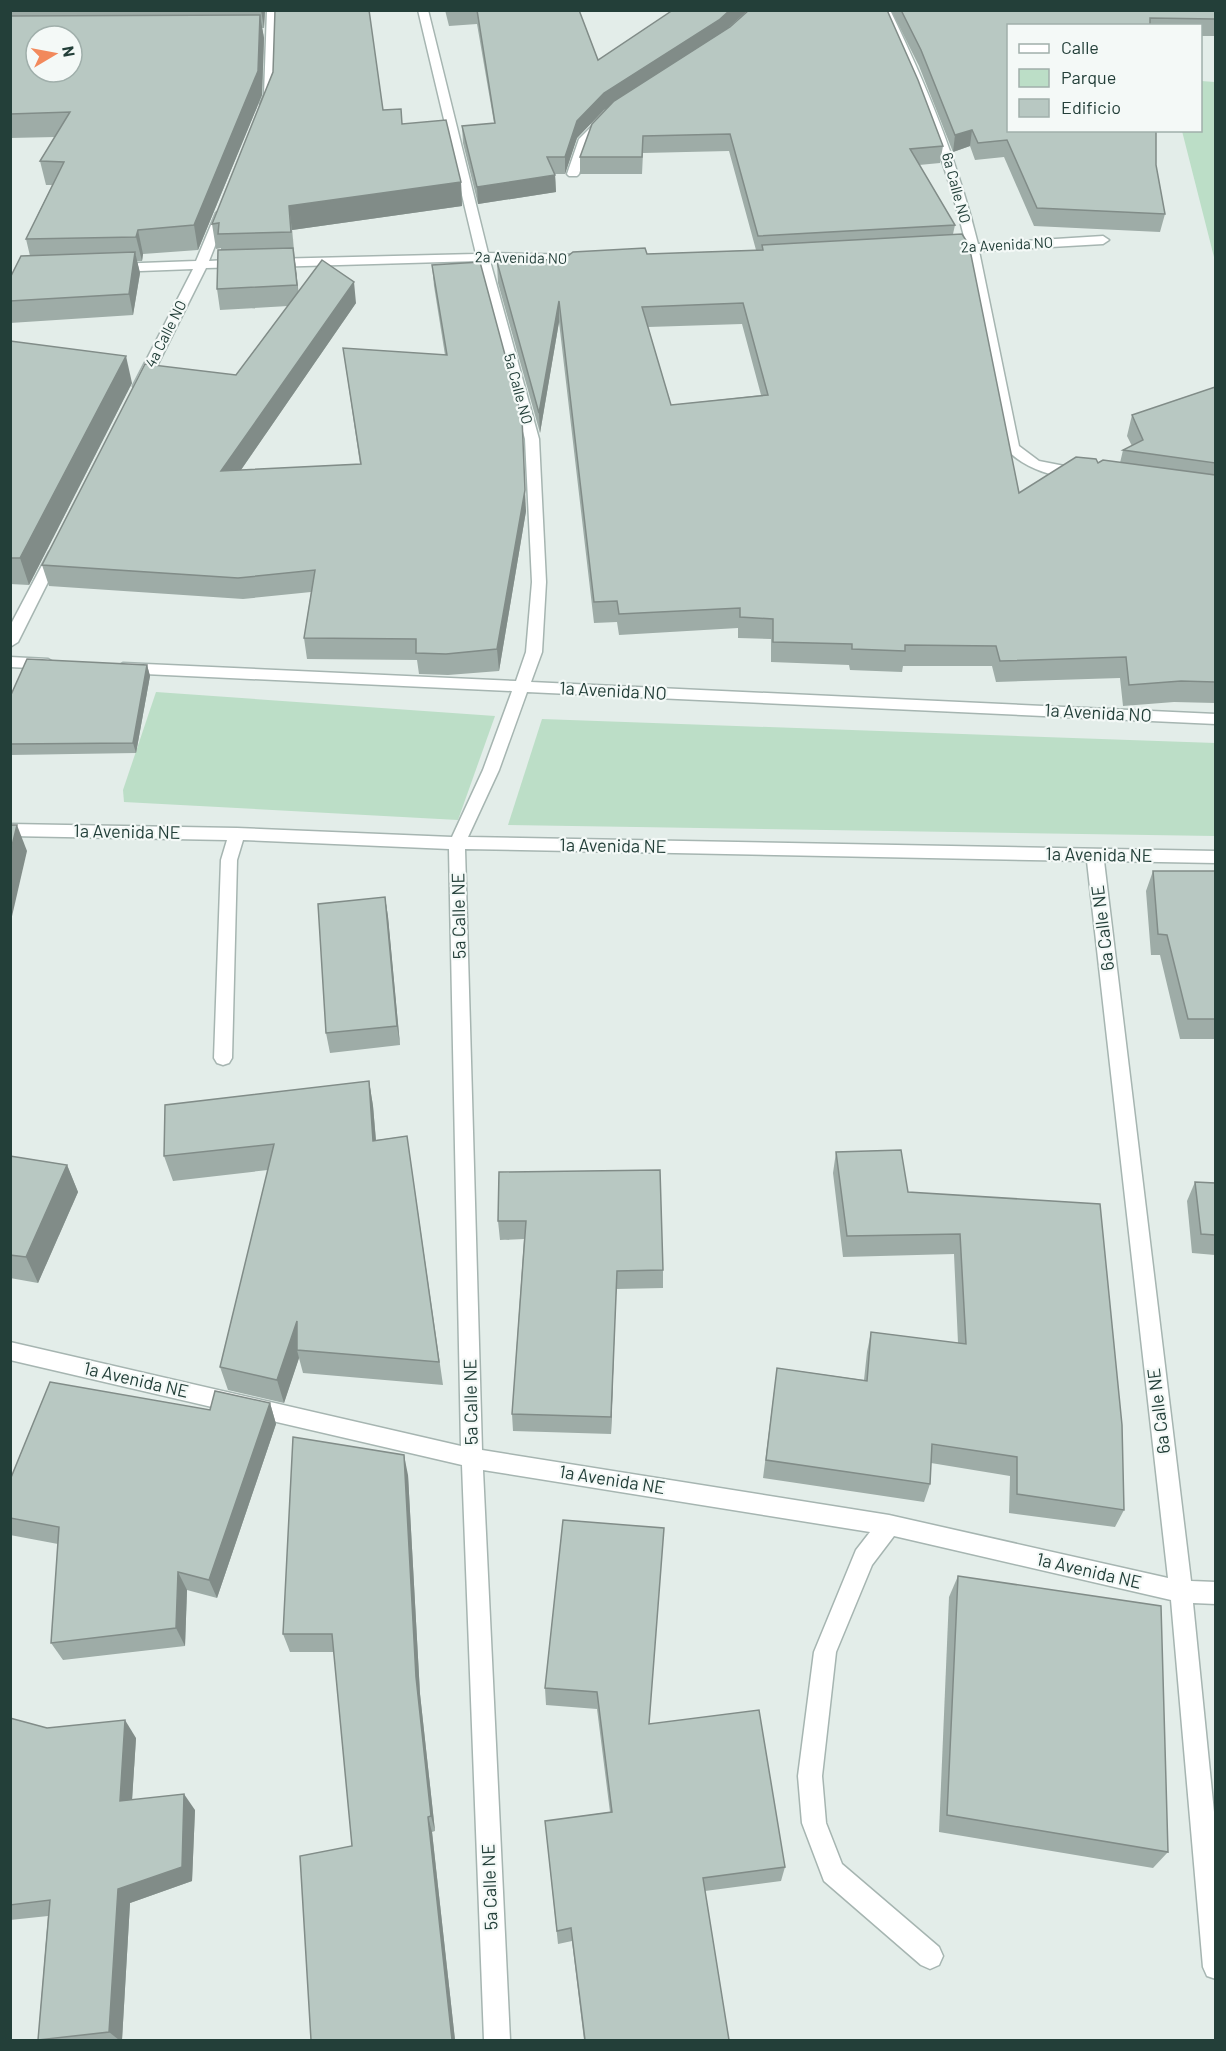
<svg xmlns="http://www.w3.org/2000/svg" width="1226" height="2051" font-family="Barlow,sans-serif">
  <rect width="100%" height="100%" fill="#e3ede9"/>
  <!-- green -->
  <g fill="#bcdec7">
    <polygon points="1201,81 1215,82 1215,261 1182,131 1200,130"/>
    <polygon points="156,692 495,716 458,820 124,802 123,790"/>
    <polygon points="542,719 1215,743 1215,836 508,825"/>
  </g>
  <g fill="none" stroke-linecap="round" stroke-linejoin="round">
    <defs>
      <g id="minor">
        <polygon points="267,10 277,10 274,95 272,104 266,107 260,104 264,95"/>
        <path d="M418,10H428L488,253L587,255L593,259L587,263L490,261L539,439L546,582L542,652L531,682L1216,714V724L527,692L499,770L468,837L1216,851V863L1104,861L1191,1581L1216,1582V1604L1193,1603L1216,1832V1979L1207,1976L1203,1967L1171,1600L894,1536L872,1565L836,1652L822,1776L826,1823L842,1864L939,1947L943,1956L939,1965L930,1969L921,1965L824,1881L802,1823L798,1776L814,1652L856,1550L870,1532L483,1470L510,2040H484L462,1465L10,1360V1342L461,1446L449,849L243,840L237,860L232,1058L229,1063L223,1065L217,1063L214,1058L221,860L227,840L10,836V824L237,828L452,837L483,770L512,691L123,673L115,668L123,663L516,681L526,652L532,582L525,439L478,261L270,267L264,263L270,259L476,254ZM465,849L1087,861L1168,1578L889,1515L482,1450Z"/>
        <path d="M880,10H890C927,86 958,162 978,244L1103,236L1109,240L1103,244L979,251L1019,446L1039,461L1085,470L1087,473L1085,476C1060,482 1020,467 1005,447L967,251L945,253L939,249L945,245L966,244C946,162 917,86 880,10Z"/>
        <polygon points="603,118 609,121 590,140 579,174 577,176 569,176 567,174 579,139 599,119"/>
        <polygon points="222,209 228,213 209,261 243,259 249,263 243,267 206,268 147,386 145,389 135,389 133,386 193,269 114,272 108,268 114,264 196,261 216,213"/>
        <polygon points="56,547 63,552 18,642 10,647 10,626 49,552"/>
        <polygon points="10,657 48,659 56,664 48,669 10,667"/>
      </g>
    </defs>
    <!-- minor casing -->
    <use href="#minor" stroke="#a6b5b1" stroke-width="3"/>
    <!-- minor -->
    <use href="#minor" fill="#fff" fill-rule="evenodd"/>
  </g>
  <!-- wall -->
  <g fill="#9eaca7" fill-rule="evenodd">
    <polygon points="10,10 265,10 264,28 262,28 264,38 262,95 198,250 143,254 142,261 137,261 140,273 133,315 10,323 10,278 30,256 26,239 52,185 46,185 40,161 55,137 10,138"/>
    <path d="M445,10H579L598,60L748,10L725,31L943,146L940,163L919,165L955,225L953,234L1019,493L1098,463H1120L1123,450L1132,446L1127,436L1132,415L1215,387V703L1174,702L1123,706L1120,678L996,682L992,666H903L902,672L850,670L849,665L771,662V639L738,638V628L619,635L617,622L594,623L559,322L540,433L498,283L497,262L647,254L756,250L729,151L643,153L642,174H580V157L609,107L604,110L577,138L565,174H555L556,192L478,204L463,143L462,126L494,123L477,24L449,26ZM742,324L761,395L671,405L648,327Z"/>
    <polygon points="891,10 1129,10 1129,11 1136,11 1136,10 1215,10 1215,36 1200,36 1200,26 1008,26 1156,165 1165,214 1160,232 1034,226 1004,157 975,160 970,146 953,152 919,66"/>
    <polygon points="273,72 383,110 402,124 461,182 462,206 292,230 298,292 356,303 241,470 360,464 343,348 445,355 434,286 432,265 526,511 499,671 448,675 419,674 417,660 307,659 304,638 311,592 243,599 49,586 42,565 236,375 288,306 220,310 217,289 221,250 221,248 216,249 212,224"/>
    <polygon points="10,341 132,383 29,585 10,584"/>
    <polygon points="147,665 150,676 136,753 10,755 10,697"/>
    <polygon points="1153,871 1215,871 1215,1039 1180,1039 1160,955 1151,955 1146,891"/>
    <polygon points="385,897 388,917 400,1045 330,1053 326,1033"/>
    <polygon points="369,1081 373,1106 376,1140 407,1136 443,1385 303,1373 299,1358 284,1403 228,1390 220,1367 268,1170 173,1181 164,1156"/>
    <polygon points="836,1152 908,1192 1100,1204 1124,1510 1115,1527 1009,1513 1010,1476 931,1463 930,1484 924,1502 763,1478 777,1368 864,1380 867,1352 871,1332 958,1343 954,1254 843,1257 833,1173"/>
    <polygon points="10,1156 67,1165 78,1192 38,1283 10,1278"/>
    <polygon points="499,1172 663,1270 663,1288 616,1289 611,1434 513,1431 512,1414 524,1239 500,1240 498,1221"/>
    <polygon points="1195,1182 1215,1183 1215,1255 1192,1253 1187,1201"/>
    <polygon points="270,1403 276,1424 217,1598 187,1590 185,1646 63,1660 51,1643 58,1544 10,1535 10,1480 210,1410"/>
    <polygon points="408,1475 420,1694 435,1831 432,1832 455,2040 311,2040 352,1846 334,1652 290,1652 283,1634"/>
    <polygon points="563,1520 649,1723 785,1867 781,1881 705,1891 729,2040 584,2040 572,1941 558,1944 545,1821 610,1812 597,1709 546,1705 545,1688"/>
    <polygon points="958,1576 1168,1852 1153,1868 939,1832 949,1597"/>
    <polygon points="10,1718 47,1728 136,1738 132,1799 195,1810 192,1881 130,1903 122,2040 38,2040 48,1916 10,1920"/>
  </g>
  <!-- shaded-wall -->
  <g fill="#818c88">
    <polygon points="261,10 265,10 264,28"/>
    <polygon points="730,10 748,10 719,36 604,110 577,138 565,174 565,157 577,121 604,93"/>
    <polygon points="260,15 264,38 262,95 198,250 194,225"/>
    <polygon points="972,130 970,146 953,152 955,135"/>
    <polygon points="555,175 556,192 478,204 477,187"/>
    <polygon points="461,182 462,206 292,230 295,256 289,206"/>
    <polygon points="138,230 143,254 142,261 136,237"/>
    <polygon points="293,248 296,269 300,306 297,285"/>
    <polygon points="135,252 140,273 133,315 129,294"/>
    <polygon points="354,282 356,303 225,493 221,471"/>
    <polygon points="559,301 559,322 540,433 539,413"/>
    <polygon points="126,356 132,383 29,585 20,558"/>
    <polygon points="525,490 526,511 499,671 497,649"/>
    <polygon points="147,665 150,676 136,753 133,743"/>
    <polygon points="17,825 27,851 10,925 10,854"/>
    <polygon points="385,897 388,917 400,1045 397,1026"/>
    <polygon points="369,1081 373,1106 378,1166 373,1141"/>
    <polygon points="67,1165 78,1192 38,1283 26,1257"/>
    <polygon points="617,1271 616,1289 611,1434 611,1417"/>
    <polygon points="297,1321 297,1350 299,1358 284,1403 277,1380"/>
    <polygon points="270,1403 276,1424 217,1598 209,1580"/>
    <polygon points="404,1455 408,1475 420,1694 435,1831 431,1816 416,1677"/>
    <polygon points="178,1572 187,1590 185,1646 176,1628"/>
    <polygon points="125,1720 136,1738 131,1817 120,1801"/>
    <polygon points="184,1794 195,1810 192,1881 130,1903 122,2040 119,2040 109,2032 118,1889"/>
    <polygon points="428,1817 432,1832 455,2040 452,2040"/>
  </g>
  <!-- building -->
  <g fill="#b8c8c2" stroke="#818c88" stroke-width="1.5" fill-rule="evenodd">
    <polygon points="275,10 369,10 383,110 401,109 402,124 446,120 461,182 289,206 291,232 218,234 219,223 212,224 273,72"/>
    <polygon points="477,10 579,10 598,60 673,10 730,10 719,20 604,93 577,121 565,157 547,157 555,175 477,187 462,126 495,123"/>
    <polygon points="749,10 887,10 918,80 943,146 910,149 955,225 758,236 730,134 643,136 642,157 580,157 592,124 614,101 730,27"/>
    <polygon points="901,10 1129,10 1129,11 1142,10 1215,10 1215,19 1150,18 1150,26 1008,26 1008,130 1156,130 1156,165 1165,214 1037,208 1007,140 978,143 972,130 955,135 921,50"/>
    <path d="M260,15L258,71L194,225L138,230L136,237L26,239L64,162L40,161L70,112L10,114V16ZM36,36H72V72H36Z"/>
    <path d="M962,234L969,245L1019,493L1076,457L1096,459L1098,463L1103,460L1215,475V682L1181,681L1129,685L1126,657L1000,661L996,646L905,645V651L852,649V644L773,642V619L740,617V608L619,614L617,601L594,602L559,301L539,413L497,262L564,259L573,252L645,248L647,254L763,250L762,245ZM743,303L768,395L671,405L642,307Z"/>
    <polygon points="293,248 297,285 217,289 218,250"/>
    <polygon points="135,252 129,294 10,301 10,278 21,256"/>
    <polygon points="322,260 354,282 221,471 361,464 343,348 447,355 432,265 480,262 522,418 525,490 497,649 446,654 416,653 416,639 304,638 315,570 238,578 42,565 145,364 236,375"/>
    <polygon points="10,341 126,356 20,558 10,558"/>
    <polygon points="1215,387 1215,463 1123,450 1143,440 1132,415"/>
    <polygon points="27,659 147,665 133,743 10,744 10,697"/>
    <polygon points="10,825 17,825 10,854"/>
    <polygon points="1153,871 1215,871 1215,1019 1188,1019 1167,935 1158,934"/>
    <polygon points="385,897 397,1026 326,1033 318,904"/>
    <polygon points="369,1081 373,1141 407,1136 439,1362 297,1350 297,1321 277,1380 220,1367 274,1144 164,1156 165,1105"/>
    <polygon points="901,1150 908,1192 1100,1204 1122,1425 1124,1510 1017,1494 1017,1457 932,1444 930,1484 766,1460 777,1368 867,1381 871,1332 966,1344 960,1234 847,1236 836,1152"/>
    <polygon points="10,1156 67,1165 26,1257 10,1255"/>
    <polygon points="660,1170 663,1270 617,1271 611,1417 512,1414 526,1221 498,1221 499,1172"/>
    <polygon points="1195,1182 1215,1183 1215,1235 1201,1234"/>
    <polygon points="50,1382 210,1410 215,1391 270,1403 209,1580 178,1572 176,1628 51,1643 59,1527 10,1518 10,1480"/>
    <polygon points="293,1437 404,1455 416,1677 431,1816 428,1817 452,2040 311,2040 300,1856 352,1846 332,1634 283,1634"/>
    <polygon points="563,1520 664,1528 649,1724 759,1710 785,1867 703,1878 729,2040 585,2040 571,1928 557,1931 545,1821 612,1812 597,1692 545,1688"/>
    <polygon points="958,1576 1161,1606 1168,1852 947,1815"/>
    <polygon points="10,1718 47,1728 125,1720 120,1801 184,1794 182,1867 118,1889 109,2032 38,2040 50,1900 10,1905"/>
  </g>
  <g text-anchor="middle" stroke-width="4.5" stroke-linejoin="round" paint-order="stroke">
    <!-- far-street labels -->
    <g font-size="15" fill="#233f39" stroke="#f4f9f7">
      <text transform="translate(956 188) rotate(75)" y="5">6a Calle NO</text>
      <text transform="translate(1007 245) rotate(-3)" y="5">2a Avenida NO</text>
      <text transform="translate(521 258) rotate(1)" y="5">2a Avenida NO</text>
      <text transform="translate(166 334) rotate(-63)" y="5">4a Calle NO</text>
      <text transform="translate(518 389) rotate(75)" y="5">5a Calle NO</text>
    </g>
    <!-- street labels -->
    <g font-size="18" fill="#233f39" stroke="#f4f9f7">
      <text transform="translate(613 691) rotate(3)" y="6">1a Avenida NO</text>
      <text transform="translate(1098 713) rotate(3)" y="6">1a Avenida NO</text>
      <text transform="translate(127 832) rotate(1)" y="6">1a Avenida NE</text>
      <text transform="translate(613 846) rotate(1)" y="6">1a Avenida NE</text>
      <text transform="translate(1099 855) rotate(1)" y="6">1a Avenida NE</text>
      <text transform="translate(459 916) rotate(-91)" y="6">5a Calle NE</text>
      <text transform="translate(1103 928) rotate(-97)" y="6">6a Calle NE</text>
      <text transform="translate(136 1380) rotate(13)" y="6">1a Avenida NE</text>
      <text transform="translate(471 1402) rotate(-91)" y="6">5a Calle NE</text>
      <text transform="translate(1159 1411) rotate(-97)" y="6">6a Calle NE</text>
      <text transform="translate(612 1480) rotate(9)" y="6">1a Avenida NE</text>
      <text transform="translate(1089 1571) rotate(13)" y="6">1a Avenida NE</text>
      <text transform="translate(490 1887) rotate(-92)" y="6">5a Calle NE</text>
    </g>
  </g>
  <!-- border -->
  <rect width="1226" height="2051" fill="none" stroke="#233f39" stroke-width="24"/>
  <!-- legend -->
  <rect x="1007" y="24" width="195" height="108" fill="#f4f9f7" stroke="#a0afab" stroke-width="1.5"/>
  <rect x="1019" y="44" width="30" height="9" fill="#ffffff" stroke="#a0afab" stroke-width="1.5"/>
  <text x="1061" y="54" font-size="18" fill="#233f39">Calle</text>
  <rect x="1019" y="69" width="30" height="18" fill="#bcdec7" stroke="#a0afab" stroke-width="1.5"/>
  <text x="1061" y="84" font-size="18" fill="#233f39">Parque</text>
  <rect x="1019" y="99" width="30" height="18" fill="#b8c8c2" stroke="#a0afab" stroke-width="1.5"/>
  <text x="1061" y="114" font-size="18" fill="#233f39">Edificio</text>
  <!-- north arrow -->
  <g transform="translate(54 54) rotate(80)"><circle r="28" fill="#f4f9f7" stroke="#a0afab" stroke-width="1.5"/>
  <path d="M0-4.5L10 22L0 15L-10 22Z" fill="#f2895c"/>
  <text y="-9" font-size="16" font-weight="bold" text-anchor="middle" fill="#233f39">N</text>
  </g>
</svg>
